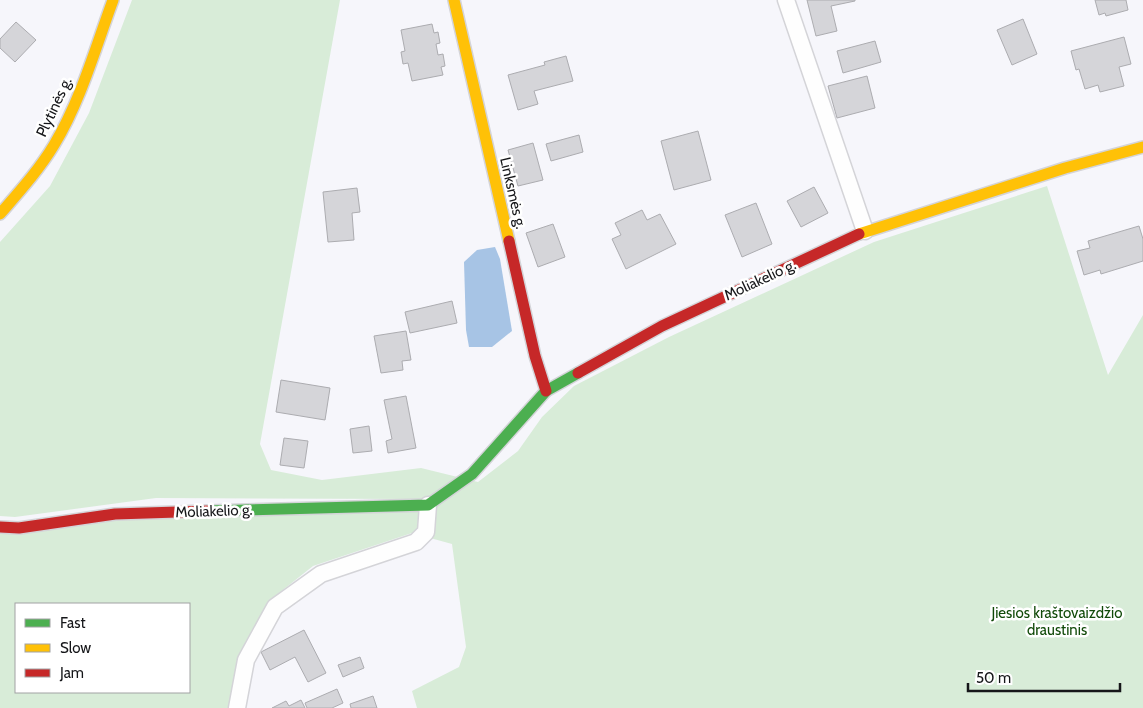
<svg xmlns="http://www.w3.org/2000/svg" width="1143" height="708" font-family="Cabin,sans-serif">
  <rect width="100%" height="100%" fill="#f6f6fb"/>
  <!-- green -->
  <path fill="#d8ecd8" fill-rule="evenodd" d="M132,0H340L260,444L271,470L322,480L421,468L478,482L518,451L542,417L574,386L669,337L874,242L1047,186L1108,375L1143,315V708H417L412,691L459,667L466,647L452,544L412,533L313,566L269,601L239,657L229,708H0V527L412,499L156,498L15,517L0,516V242L50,186L89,113ZM16,604H189V692H16Z"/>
  <!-- water -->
  <polygon fill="#a7c4e5" points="495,247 500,259 512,331 492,347 469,347 466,330 464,262 477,250"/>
  <!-- building -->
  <g fill="#d5d5d9" stroke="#acacb0">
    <polygon points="807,0 855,0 855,1 831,6 837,31 816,36"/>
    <polygon points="1095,0 1126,0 1128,10 1106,16 1105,13 1099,15"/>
    <polygon points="1023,19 1037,54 1012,65 997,30"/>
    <polygon points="16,22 36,40 15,62 0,48 0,39"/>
    <polygon points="432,24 434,33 438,32 440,43 436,44 438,55 443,54 445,66 441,67 443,75 412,81 408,63 403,64 401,52 405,51 401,30"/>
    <polygon points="1124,37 1131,64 1119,67 1124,86 1100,92 1098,85 1085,89 1079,69 1076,70 1071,51"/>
    <polygon points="875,41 881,62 843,73 837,51"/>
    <polygon points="566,56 573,81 534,91 538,104 518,110 508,75 545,65 544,62"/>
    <polygon points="867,76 875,108 837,118 828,86"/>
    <polygon points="698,131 711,180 674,190 661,141"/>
    <polygon points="579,135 583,152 551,161 546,144"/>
    <polygon points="533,143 543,180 518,186 508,150"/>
    <polygon points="814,187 828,213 801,227 787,201"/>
    <polygon points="357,188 360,212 352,213 354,240 328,242 323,192"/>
    <polygon points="756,203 772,244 742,257 725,215"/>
    <polygon points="642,210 647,220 660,214 676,244 626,269 612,239 621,235 615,223"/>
    <polygon points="553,224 565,257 538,267 526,233"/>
    <polygon points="1139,226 1143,239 1143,261 1101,274 1100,270 1084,275 1077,251 1090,248 1088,241"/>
    <polygon points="452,301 457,323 410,333 405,312"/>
    <polygon points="406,331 411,360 402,361 403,370 381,373 374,336"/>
    <polygon points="281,380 330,388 325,420 276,412"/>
    <polygon points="406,396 416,448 388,453 386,441 392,439 384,400"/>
    <polygon points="369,426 372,451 353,453 350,429"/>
    <polygon points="284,438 308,441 304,468 280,465"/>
    <polygon points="304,630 326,673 308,682 295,657 270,670 261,652"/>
    <polygon points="360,657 364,668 343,677 338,665"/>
    <polygon points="337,689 343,703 332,708 307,708 305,703"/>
    <polygon points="373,696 377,708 351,708 350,704"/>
    <polygon points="301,700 305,708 272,708 286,701 289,706"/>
  </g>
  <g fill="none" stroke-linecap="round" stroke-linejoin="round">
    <defs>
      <g id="street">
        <polyline points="786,0 865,231"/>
        <polyline points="237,708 246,660 275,607 321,574 416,542 426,532 428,505"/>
      </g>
      <polyline id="fast" points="209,511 428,505 472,474 546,391 578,373"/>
      <g id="slow">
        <polyline points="454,0 509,241"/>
        <path d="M0,214C19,192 39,170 54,145C81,100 95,49 113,0"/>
        <polyline points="859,234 1065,168 1143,147"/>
      </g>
      <g id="jam">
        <polyline points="509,241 535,356 546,391"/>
        <polyline points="578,373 662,326 859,234"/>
        <polyline points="0,527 19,528 115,514 209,511"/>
      </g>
    </defs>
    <!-- street casing -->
    <use href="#street" stroke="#d4d4d8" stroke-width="19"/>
    <!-- fast casing -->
    <use href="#fast" stroke="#d4d4d8" stroke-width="14"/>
    <!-- slow casing -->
    <use href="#slow" stroke="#d4d4d8" stroke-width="14"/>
    <!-- jam casing -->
    <use href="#jam" stroke="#d4d4d8" stroke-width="14"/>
    <!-- street -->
    <use href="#street" stroke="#fefefe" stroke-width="16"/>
    <!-- fast -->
    <use href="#fast" stroke="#4caf50" stroke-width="11"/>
    <!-- slow -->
    <use href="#slow" stroke="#ffc107" stroke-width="11"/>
    <!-- jam -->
    <use href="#jam" stroke="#c62828" stroke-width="11"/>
  </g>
  <g text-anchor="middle" stroke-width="5" stroke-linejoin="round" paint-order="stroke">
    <!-- street labels -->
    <g font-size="15" fill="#151619" stroke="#fff">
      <text transform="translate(54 107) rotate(-65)" y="5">Plytinės g.</text>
      <text transform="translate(513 193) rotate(77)" y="5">Linksmės g.</text>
      <text transform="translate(760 280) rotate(-25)" y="5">Moliakelio g.</text>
      <text transform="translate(214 511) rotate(-2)" y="5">Moliakelio g.</text>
    </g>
    <!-- park labels -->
    <g font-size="15" fill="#114a09" stroke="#fff">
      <text x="1057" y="618">Jiesios kraštovaizdžio<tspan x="1057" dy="17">draustinis</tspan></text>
    </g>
  </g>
  <!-- legend -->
  <rect x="15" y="603" width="175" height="90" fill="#ffffff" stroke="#a1a2a3"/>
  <rect x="25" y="619" width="25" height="8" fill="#4caf50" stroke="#a1a2a3"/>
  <text x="60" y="628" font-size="15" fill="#151619">Fast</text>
  <rect x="25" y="644" width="25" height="8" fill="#ffc107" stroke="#a1a2a3"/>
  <text x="60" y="653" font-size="15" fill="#151619">Slow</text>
  <rect x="25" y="669" width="25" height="8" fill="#c62828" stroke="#a1a2a3"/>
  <text x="60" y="678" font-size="15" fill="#151619">Jam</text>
  <!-- scale -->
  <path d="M968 683v8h152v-8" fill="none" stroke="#151619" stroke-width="2.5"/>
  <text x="976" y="683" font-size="15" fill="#151619" stroke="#ffffff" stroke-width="4" paint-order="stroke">50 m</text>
</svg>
